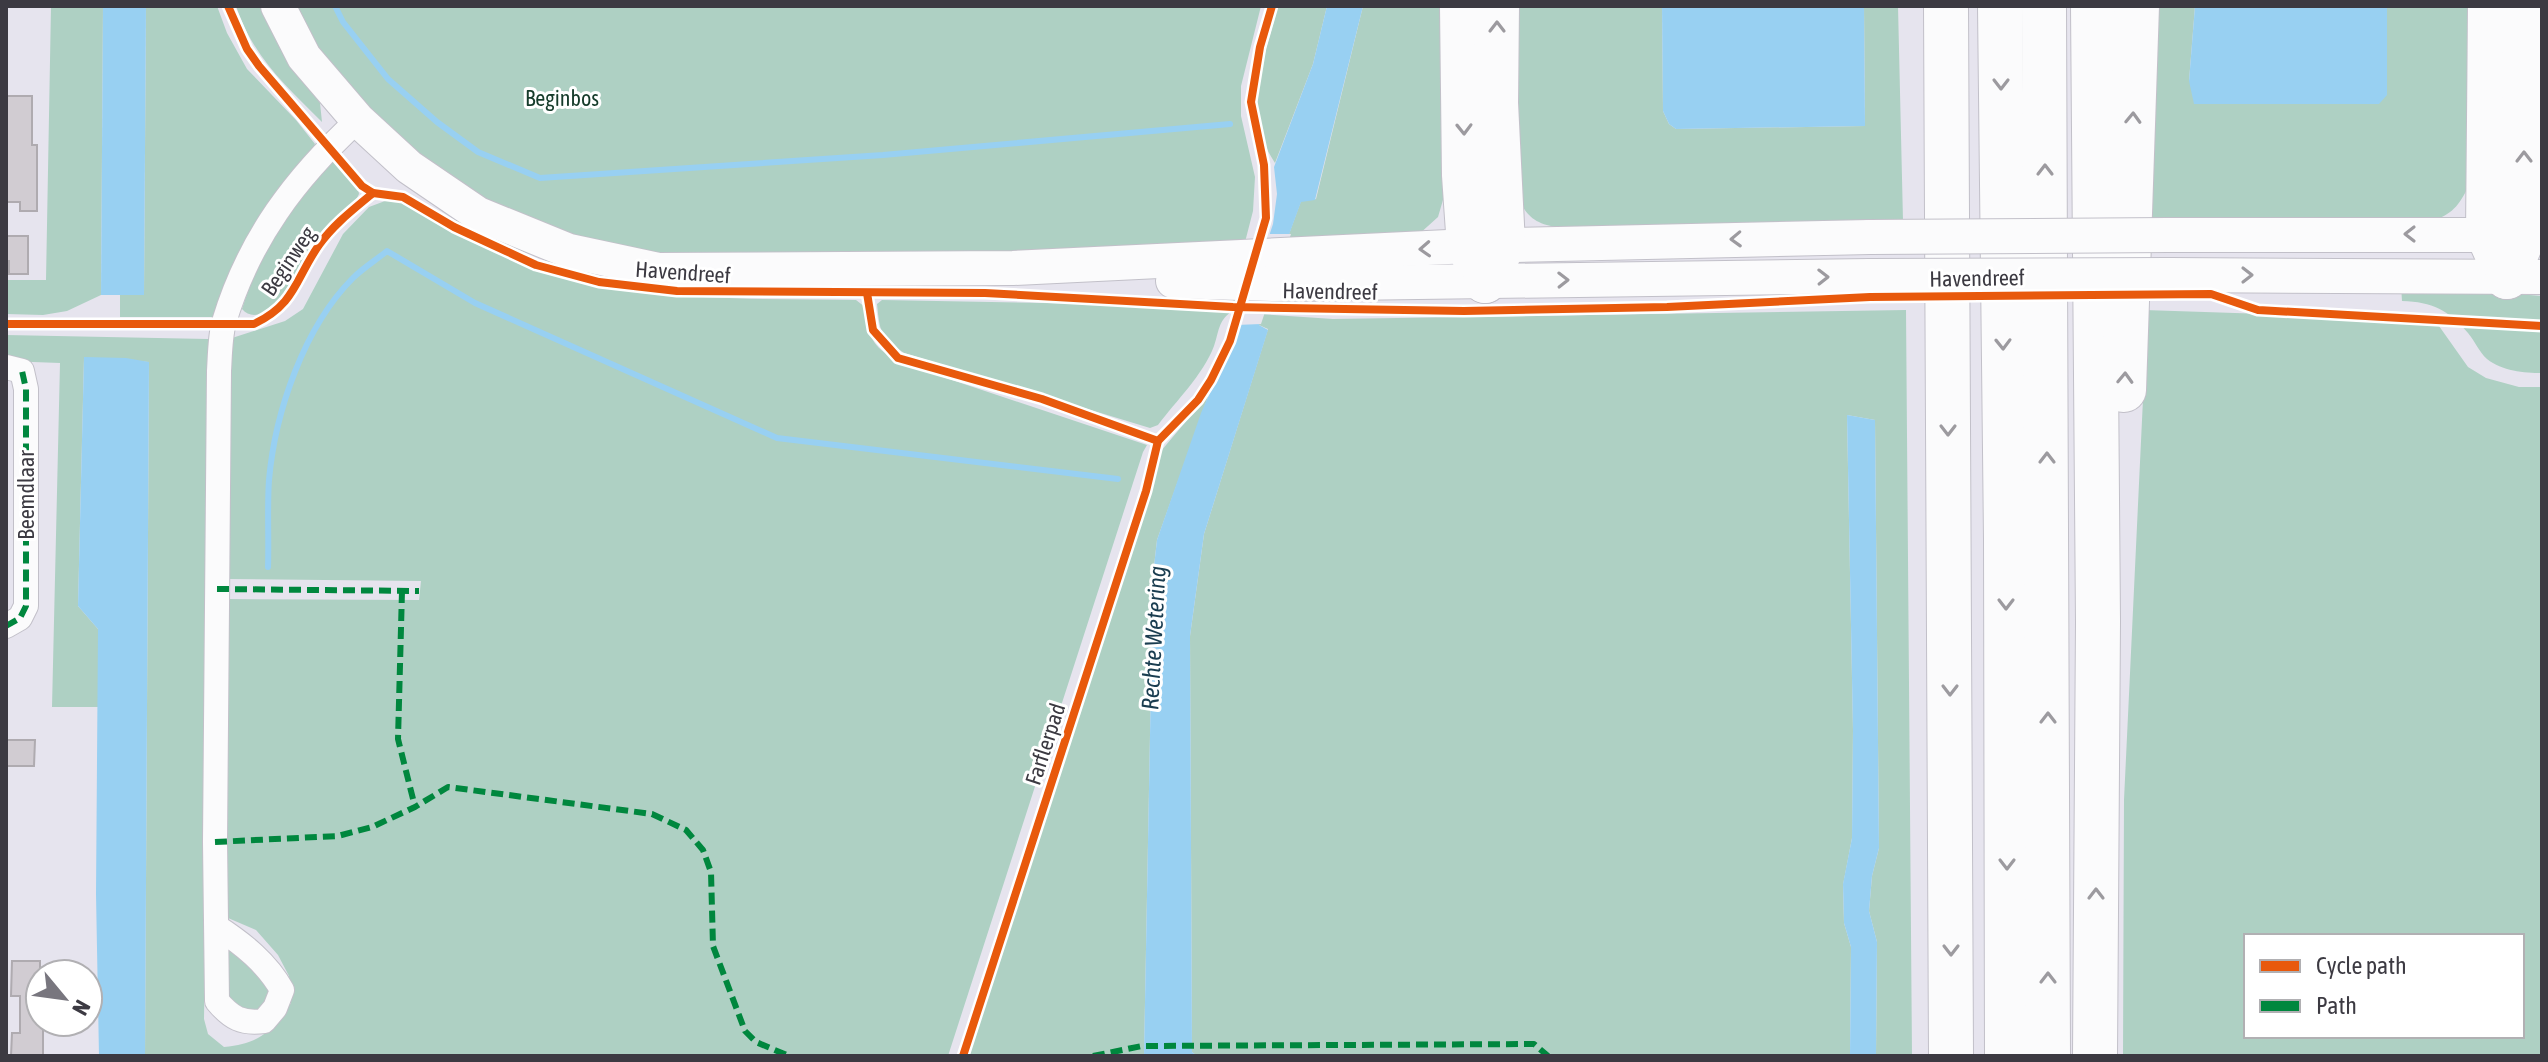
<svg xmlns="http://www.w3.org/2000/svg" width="2548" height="1062" font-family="'Asap Condensed',sans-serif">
  <rect width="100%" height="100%" fill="#e6e4ee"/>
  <!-- green -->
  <g fill="#aed0c3" fill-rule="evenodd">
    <polygon points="51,6 103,6 101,295 67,311 43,315 6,314 6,280 46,280"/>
    <polygon points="146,6 217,6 227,33 247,69 296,120 315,144 219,317 120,317 120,295 144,294"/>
    <path d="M236,6H263L294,66L320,103L322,122C285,85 253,57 236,6Z"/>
    <polygon points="291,6 1261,6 1241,86 1241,116 1255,177 1253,211 1244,246 1190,250 656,255 571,237 534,224 442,176 393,138 325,62"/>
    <path d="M1278,6H1327L1313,64L1275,163C1241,112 1264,60 1278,6Z"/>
    <polygon points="1363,6 1445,6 1445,193 1438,217 1418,235 1285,245 1301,201 1316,199"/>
    <path d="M1515,6H1662L1663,111L1669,124L1676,129L1865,126L1864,6H1898L1903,221L1564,228C1532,225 1524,215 1513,185Z"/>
    <path d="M2155,6H2195L2189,81L2387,94V6H2470V183C2461,202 2454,214 2434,220L2147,218Z"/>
    <path d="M332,159L358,188L359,194L356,200C342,211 327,224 316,239C298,263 295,303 264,313C255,316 248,316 242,309C260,251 293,205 332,159Z"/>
    <path d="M393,198C412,206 429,218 446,228C478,245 513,260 547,272C638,303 760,298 856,300L865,307C870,342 872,347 904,364L1147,445L1143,452L948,1056H145L149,362L84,358L78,606L98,629V707H52L60,363L6,361V335L208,339L213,343L204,1019L208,1034L224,1047C261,1043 270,1032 291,1003L289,976L278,955L256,930L221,915L227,599L419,600L421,581L227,579V463L232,338L285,321L303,309L343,234L369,207Z"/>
    <path d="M2401,285L2542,296V373C2524,373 2502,371 2487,359C2479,352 2475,341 2468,333C2448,310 2433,302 2402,301Z"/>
    <path d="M882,300L1151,305L1231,312C1218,321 1219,332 1214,346C1203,375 1176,401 1158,425L1150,428L904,353C880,336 880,333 877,304Z"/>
    <polygon points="1906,310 1912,1056 1876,1056 1877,942 1869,911 1872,876 1879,848 1875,420 1847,415 1853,730 1852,838 1843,885 1844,923 1851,947 1850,1056 1197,1056 1192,1052 1190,636 1204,534 1268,329 1259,325 1260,314 1333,319"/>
    <path d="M2144,310L2422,319L2439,326L2468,367L2486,378L2519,387H2542V1056H2123L2124,800L2145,357ZM2246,936H2522V1036H2246Z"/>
    <polygon points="1209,394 1157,540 1153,575 1144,1056 969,1056 1161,451"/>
    <polygon points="227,949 238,949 270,991 261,1009 249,1014 227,1005"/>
  </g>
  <!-- water -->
  <g fill="#98d0f2">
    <polygon points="103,6 146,6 144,295 101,295"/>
    <polygon points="1327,6 1363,6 1315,200 1301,202 1260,314 1259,325 1268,330 1204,534 1190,636 1192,1052 1197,1056 1203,1056 1144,1056 1153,575 1157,540 1201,413 1239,327 1273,224 1277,194 1274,167 1313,64"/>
    <polygon points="1662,6 1864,6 1865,126 1676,129 1669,124 1663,111"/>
    <polygon points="2195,6 2387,6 2387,95 2379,104 2194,104 2189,81"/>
    <polygon points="84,357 126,358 149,362 145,1056 99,1056 96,894 98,629 78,606"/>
    <polygon points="1847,415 1875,420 1879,848 1872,876 1869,911 1877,942 1876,1056 1850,1056 1851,947 1844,923 1843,884 1852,838 1853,730"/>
  </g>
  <!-- pier -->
  <polygon fill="#e6e4ee" points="1264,234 1291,234 1261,324 1236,325"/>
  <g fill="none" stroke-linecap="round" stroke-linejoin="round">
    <!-- stream -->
    <g stroke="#98d0f2" stroke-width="6">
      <polyline points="335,6 343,22 388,79 437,122 478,152 540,178 883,155 1230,124"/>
      <path d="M268,567C269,538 267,508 269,480C275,412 304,327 353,278C363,268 376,260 387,251L475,303L777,438L1118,479"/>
    </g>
  </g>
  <!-- building -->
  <g fill="#d1ccd2" stroke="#afabb0" stroke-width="2">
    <polygon points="6,96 32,96 32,145 37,145 37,211 20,211 20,202 6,202"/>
    <polygon points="6,236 28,236 28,274 9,274 9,261 6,261"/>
    <polygon points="6,740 35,740 34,766 6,766"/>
    <polygon points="12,961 40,961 40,1022 43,1022 43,1056 11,1056 12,1033 20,1033 20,996 11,996"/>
  </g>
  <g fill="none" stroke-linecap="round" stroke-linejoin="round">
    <defs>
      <g id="street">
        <polyline points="6,367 22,371 26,389 26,606 20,618 6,626"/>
        <path d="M217,927C243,944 267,963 282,990L275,1008L264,1021C242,1024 231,1018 217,1001L215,842L219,371C220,355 220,337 224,322C249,239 295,178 358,120"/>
      </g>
      <g id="secondary">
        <polyline points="278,6 304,57 358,120 409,167 478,214 569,251 658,270 1013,268 1469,246 1870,237"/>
        <polyline points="2168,235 2514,235"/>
        <polyline points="2169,275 2542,277"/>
        <polyline points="1173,281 1274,284 1870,276"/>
      </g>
      <g id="highway">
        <polyline points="1462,6 1464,175 1469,246 1485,281"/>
        <polyline points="1946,6 1951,1056"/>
        <polyline points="2000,6 2006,539 2007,1056"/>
        <polyline points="2044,6 2048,1056"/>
        <polyline points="2093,6 2098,622 2095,1056"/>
        <polyline points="2490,6 2488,234 2507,277"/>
        <polyline points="2507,277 2524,235 2525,6"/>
        <polyline points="1485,281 1503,245 1496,103 1497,6"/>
        <polyline points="2124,390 2137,6"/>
      </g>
    </defs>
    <!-- street casing -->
    <use href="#street" stroke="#c2c0c9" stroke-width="26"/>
    <!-- secondary casing -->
    <use href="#secondary" stroke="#c2c0c9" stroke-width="36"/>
    <!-- highway casing -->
    <use href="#highway" stroke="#c2c0c9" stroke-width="46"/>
    <!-- street -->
    <use href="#street" stroke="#fbfbfc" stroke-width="24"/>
    <!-- secondary -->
    <use href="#secondary" stroke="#fbfbfc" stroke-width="34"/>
    <!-- highway -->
    <use href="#highway" stroke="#fbfbfc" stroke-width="44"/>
    <defs>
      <g id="secondary-bridge">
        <polyline points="1870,237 2168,235"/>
        <polyline points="1870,276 2169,275"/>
      </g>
    </defs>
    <!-- secondary-bridge casing -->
    <use href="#secondary-bridge" stroke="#c2c0c9" stroke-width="36" stroke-linecap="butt"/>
    <!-- secondary-bridge -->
    <use href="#secondary-bridge" stroke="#fbfbfc" stroke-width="34"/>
    <!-- quiet -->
    <g stroke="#00873e" stroke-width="6" stroke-dasharray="12 6" stroke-linecap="butt">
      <polyline points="217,589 419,591"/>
      <polyline points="402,591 398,739 415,807"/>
      <polyline points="6,626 20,618 26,606 26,389 22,371"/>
      <polyline points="215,842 338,836 372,827 415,807 448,787 652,814 686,830 703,850 711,872 713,946 745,1031 756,1042 789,1056"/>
      <polyline points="1093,1056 1142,1046 1534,1044 1548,1056"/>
    </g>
    <defs>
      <g id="cycleway">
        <polyline points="228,6 247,49 259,66 362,186 373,193 403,197 454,227 536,265 599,282 677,291 985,293 1233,307 1464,311 1667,307 1870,297 2211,294 2258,310 2542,326"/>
        <polyline points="867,293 873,330 898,358 1042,399 1158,441"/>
        <path d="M6,324H254C296,304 295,279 319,245C334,224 354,209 373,193"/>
        <polyline points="963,1056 1146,491 1158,441 1198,400 1211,380 1230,341 1266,218 1264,165 1251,102 1260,47 1272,6"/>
      </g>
    </defs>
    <!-- cycleway casing -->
    <use href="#cycleway" stroke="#fff" stroke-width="13"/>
    <!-- cycleway -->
    <use href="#cycleway" stroke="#e8590c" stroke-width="8"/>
  </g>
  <!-- one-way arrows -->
  <defs><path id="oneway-chevron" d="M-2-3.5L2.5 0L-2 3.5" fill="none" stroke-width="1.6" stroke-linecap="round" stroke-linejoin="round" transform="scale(2)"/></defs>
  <g stroke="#9c9a9f">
    <use href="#oneway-chevron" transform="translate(1497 27) rotate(-90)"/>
    <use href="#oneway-chevron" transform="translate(2001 84) rotate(90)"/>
    <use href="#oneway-chevron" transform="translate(2133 118) rotate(-88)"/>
    <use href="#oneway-chevron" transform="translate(1464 129) rotate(89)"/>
    <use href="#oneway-chevron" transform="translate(2524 157) rotate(-90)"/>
    <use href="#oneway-chevron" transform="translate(2045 170) rotate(-90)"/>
    <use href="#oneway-chevron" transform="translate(2410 234) rotate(180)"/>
    <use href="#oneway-chevron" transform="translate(1736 239) rotate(178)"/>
    <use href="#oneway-chevron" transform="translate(1425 249) rotate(177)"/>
    <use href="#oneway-chevron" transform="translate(2247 275)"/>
    <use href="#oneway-chevron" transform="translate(1823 277) rotate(-1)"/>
    <use href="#oneway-chevron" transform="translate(1563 280) rotate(-1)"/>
    <use href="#oneway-chevron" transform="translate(2003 344) rotate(89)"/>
    <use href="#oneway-chevron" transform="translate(2125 378) rotate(-88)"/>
    <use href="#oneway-chevron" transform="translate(1948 430) rotate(90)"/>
    <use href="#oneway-chevron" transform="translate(2047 458) rotate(-90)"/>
    <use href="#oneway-chevron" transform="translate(2006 604) rotate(90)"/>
    <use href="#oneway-chevron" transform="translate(1950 690) rotate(90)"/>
    <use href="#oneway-chevron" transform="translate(2048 718) rotate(-90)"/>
    <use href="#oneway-chevron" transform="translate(2007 864) rotate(90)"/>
    <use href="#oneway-chevron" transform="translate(2096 894) rotate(-90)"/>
    <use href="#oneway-chevron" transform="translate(1951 950) rotate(90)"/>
    <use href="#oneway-chevron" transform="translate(2048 978) rotate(-90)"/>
  </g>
  <g text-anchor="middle" stroke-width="6" stroke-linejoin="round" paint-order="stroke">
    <!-- park labels -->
    <g font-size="22" fill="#153b2a" stroke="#fff">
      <text x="562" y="106">Beginbos</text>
    </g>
    <!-- street labels -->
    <g font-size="22" fill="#3c3a42" stroke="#fff">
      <text transform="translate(288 261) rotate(-56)" y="8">Beginweg</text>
      <text transform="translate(683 272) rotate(4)" y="8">Havendreef</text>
      <text transform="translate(1977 278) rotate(-1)" y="8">Havendreef</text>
      <text transform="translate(1330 291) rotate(1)" y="8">Havendreef</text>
      <text transform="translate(26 495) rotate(-90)" y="8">Beemdlaar</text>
      <text transform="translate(1045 744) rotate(-72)" y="8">Farflerpad</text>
    </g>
    <!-- water labels -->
    <g font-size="24" font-style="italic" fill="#1a3d50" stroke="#fff">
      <text transform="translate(1154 638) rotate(-87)" y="8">Rechte Wetering</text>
    </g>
  </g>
  <!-- border -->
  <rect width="2548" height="1062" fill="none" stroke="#3c3a42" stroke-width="16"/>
  <!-- legend -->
  <rect x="2244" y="934" width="280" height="104" fill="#ffffff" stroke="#b1b0b3" stroke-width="2"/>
  <rect x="2260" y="960" width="40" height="12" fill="#e8590c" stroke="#b1b0b3" stroke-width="2"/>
  <text x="2316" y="974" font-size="24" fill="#3c3a42">Cycle path</text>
  <rect x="2260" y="1000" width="40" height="12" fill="#00873e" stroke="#b1b0b3" stroke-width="2"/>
  <text x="2316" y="1014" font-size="24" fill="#3c3a42">Path</text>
  <!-- north arrow -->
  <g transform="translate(64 998) rotate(119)"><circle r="38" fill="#ffffff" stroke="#b1b0b3" stroke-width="2"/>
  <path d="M0-6L14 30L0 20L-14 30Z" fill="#78767e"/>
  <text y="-12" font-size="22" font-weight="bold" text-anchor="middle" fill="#3c3a42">N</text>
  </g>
</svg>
